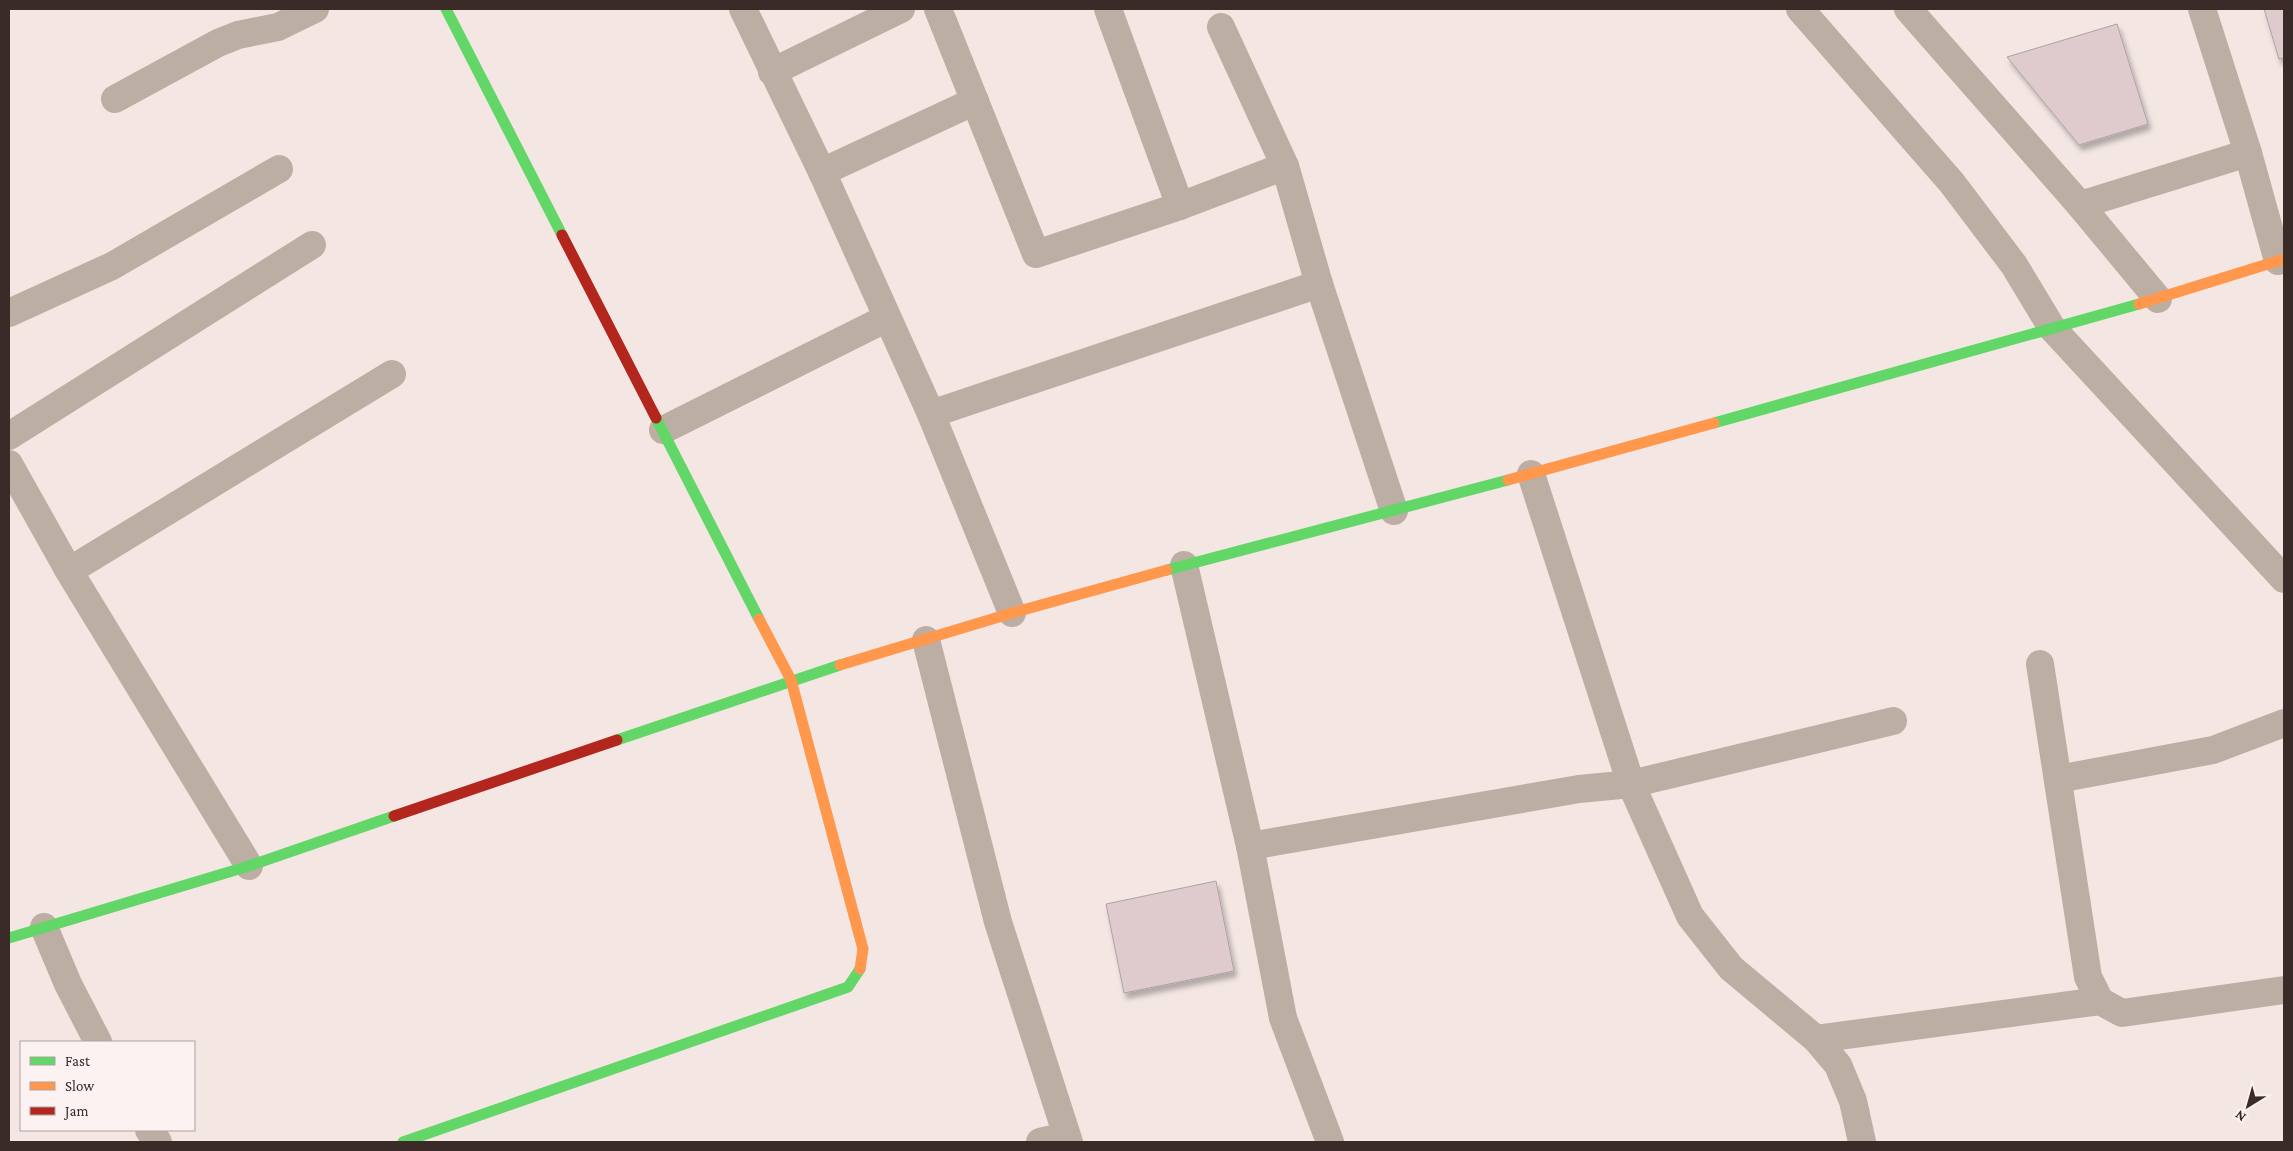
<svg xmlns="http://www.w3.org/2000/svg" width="2293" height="1151" font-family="'Crimson Pro',serif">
  <defs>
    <filter id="shadow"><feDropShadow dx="3" dy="5.5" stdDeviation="2.5" flood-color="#0004"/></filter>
  </defs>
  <rect width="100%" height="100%" fill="#f3e6e3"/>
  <!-- building -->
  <g fill="#dfcace" stroke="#aea2a3" filter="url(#shadow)">
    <polygon points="2264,9 2284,9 2284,58 2279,59"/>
    <polygon points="2117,24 2148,124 2079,145 2007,57"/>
    <polygon points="1216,881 1234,971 1124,993 1106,904"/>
  </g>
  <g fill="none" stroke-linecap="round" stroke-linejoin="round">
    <!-- street -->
    <g stroke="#bdaea3" stroke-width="28">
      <polyline points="743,9 822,172 931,414 1012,613"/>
      <polyline points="938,9 1036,254 1180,206"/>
      <polyline points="1108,9 1180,206 1285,166"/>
      <polyline points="1800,9 1952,183 2014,265 2052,328 2284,579"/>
      <polyline points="1908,9 2080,205 2158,299"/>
      <polyline points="2202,9 2248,153 2278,261"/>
      <polyline points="1221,27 1285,166 1319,284 1394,511"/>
      <polyline points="772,72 901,9"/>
      <polyline points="115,99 218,43 238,35 278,27 315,9"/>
      <polyline points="822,172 975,101"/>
      <polyline points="2080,205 2248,153"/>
      <polyline points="9,313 112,266 279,169"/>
      <polyline points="931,414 1319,284"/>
      <polyline points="663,430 887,318"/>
      <polyline points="9,436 312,245"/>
      <polyline points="9,464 69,571 249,866"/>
      <polyline points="1531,474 1631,784 1690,916 1731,968 1816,1039 1838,1065 1853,1101 1862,1142"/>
      <polyline points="1184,565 1250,846 1283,1018 1330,1142"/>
      <polyline points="69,571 392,374"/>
      <polyline points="926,640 998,922 1069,1142"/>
      <polyline points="2040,664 2088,977 2100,1001 2122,1013 2284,990"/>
      <polyline points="2058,779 2213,750 2284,723"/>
      <polyline points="1250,846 1579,789 1631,784 1893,721"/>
      <polyline points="44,927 68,984 98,1042"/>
      <polyline points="1816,1039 2100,1001"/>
      <polyline points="149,1130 158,1142"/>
      <polyline points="1040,1142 1066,1136"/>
    </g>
    <!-- fast -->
    <g stroke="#63d668" stroke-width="11">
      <polyline points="446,9 562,235"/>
      <polyline points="656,418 759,619"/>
      <polyline points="1714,423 2139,304"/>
      <polyline points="1167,570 1508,480"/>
      <polyline points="617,740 840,665"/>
      <polyline points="9,938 249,866 394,816"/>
      <polyline points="403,1142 848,987 860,969"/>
    </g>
    <!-- slow -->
    <g stroke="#ff974d" stroke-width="11">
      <polyline points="2139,304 2284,259"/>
      <polyline points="1508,480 1714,423"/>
      <polyline points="759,619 791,680 863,949 860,969"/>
      <polyline points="840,665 1012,613 1167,570"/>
    </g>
    <!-- jam -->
    <g stroke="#b3261e" stroke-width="11">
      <polyline points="562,235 656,418"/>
      <polyline points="394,816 617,740"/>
    </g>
  </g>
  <!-- border -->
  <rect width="2293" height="1151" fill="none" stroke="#3b2b28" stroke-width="20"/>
  <!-- legend -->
  <rect x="20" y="1041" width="175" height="90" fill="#fbf2f1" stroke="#aea2a1"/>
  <rect x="30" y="1057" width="25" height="8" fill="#63d668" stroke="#aea2a1"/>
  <text x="65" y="1066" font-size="15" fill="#3b2b28">Fast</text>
  <rect x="30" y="1082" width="25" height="8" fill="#ff974d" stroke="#aea2a1"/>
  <text x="65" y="1091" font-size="15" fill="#3b2b28">Slow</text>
  <rect x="30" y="1107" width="25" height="8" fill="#b3261e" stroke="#aea2a1"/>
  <text x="65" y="1116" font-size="15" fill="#3b2b28">Jam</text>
  <!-- north arrow -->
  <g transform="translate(2248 1106) rotate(217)" stroke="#fbf2f1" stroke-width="4" paint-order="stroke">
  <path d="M0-4L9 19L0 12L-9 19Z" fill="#3b2b28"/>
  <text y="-8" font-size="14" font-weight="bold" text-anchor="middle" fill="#3b2b28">N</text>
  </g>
</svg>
